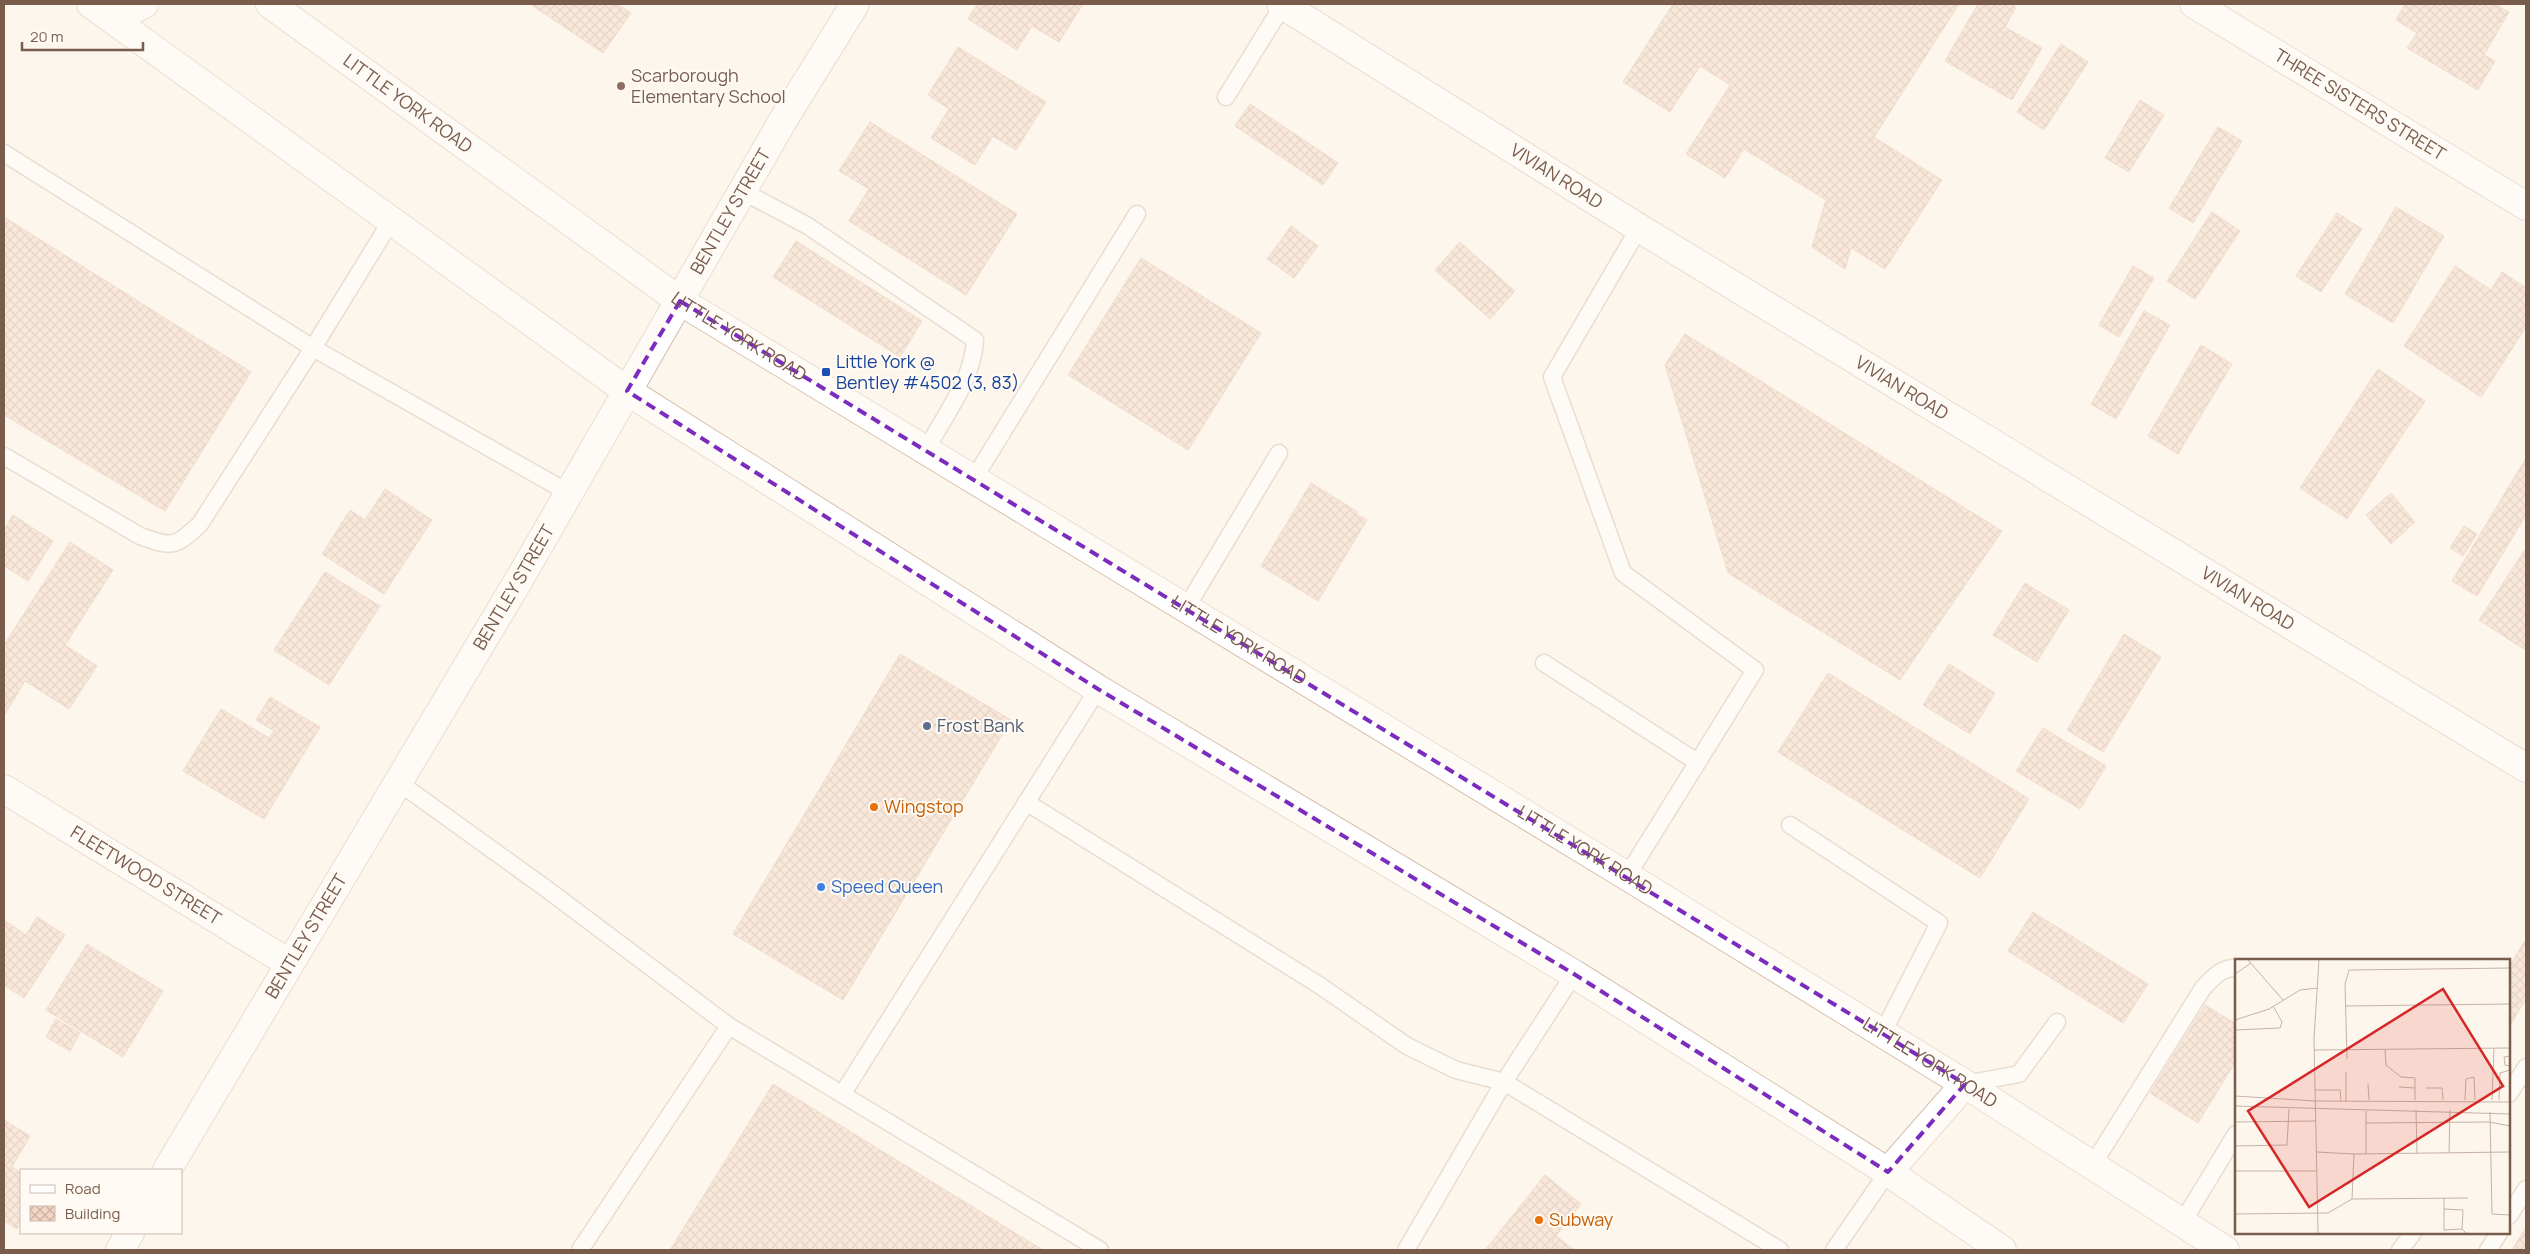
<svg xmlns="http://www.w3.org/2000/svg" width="2530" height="1254" font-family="Manrope,sans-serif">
  <defs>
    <pattern id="building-cross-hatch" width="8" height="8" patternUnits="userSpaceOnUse" patternTransform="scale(1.25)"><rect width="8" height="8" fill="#f3d5c3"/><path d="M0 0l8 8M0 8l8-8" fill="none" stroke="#cab0a1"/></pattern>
  </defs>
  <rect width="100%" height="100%" fill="#fdf6ec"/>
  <!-- building -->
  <g fill="url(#building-cross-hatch)" stroke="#e6bba3">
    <polygon points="530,4 617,4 631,13 603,53"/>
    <polygon points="977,4 1083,4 1059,42 1032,26 1017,50 968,19"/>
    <polygon points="1673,4 1959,4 1874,137 1942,180 1885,269 1851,248 1845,269 1812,247 1826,200 1744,149 1725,178 1686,154 1730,85 1700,66 1670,112 1623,82"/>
    <polygon points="1978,4 2011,4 2016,7 2005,27 2042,48 2012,100 1945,61"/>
    <polygon points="2405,4 2495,4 2509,12 2484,55 2495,61 2478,90 2407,48 2417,33 2396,20"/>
    <polygon points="2061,44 2088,62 2044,130 2017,112"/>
    <polygon points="958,47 1046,102 1016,150 993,136 975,165 931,138 949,109 928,95"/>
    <polygon points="2140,100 2164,115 2129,172 2105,158"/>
    <polygon points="1250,104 1338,163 1323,185 1235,126"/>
    <polygon points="870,122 1017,214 966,295 849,221 869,189 839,171"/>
    <polygon points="2218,127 2242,141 2193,223 2169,208"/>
    <polygon points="2396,207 2444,236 2393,323 2345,294"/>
    <polygon points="2212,212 2240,231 2195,299 2167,281"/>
    <polygon points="2337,213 2362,229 2321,292 2296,276"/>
    <polygon points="4,217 251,372 165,511 4,415"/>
    <polygon points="1291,226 1318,246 1294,278 1267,259"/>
    <polygon points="796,241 922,321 900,357 773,277"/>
    <polygon points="1460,242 1515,291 1490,319 1435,270"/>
    <polygon points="1141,258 1261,333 1188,450 1068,375"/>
    <polygon points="2133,266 2154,278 2119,337 2099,325"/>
    <polygon points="2455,266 2491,290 2502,272 2526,288 2526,327 2481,397 2404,346"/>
    <polygon points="2144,311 2170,325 2116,419 2091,404"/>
    <polygon points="1685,334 2002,531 1900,680 1728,573 1665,365"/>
    <polygon points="2201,345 2232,364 2178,454 2148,436"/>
    <polygon points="2378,369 2425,401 2347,519 2300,488"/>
    <polygon points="2526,458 2526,515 2477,596 2452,581"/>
    <polygon points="1311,483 1358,512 1356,514 1367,520 1318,601 1261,566"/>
    <polygon points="385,489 432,520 384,594 322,554 350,510 365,520"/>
    <polygon points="2391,493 2415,522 2391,544 2366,515"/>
    <polygon points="13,515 53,541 28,581 4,566 4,530"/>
    <polygon points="2464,526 2477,534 2463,556 2450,548"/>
    <polygon points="70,542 113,570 65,645 97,666 69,709 25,681 4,716 4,645"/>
    <polygon points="2526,548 2526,648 2525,650 2479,620"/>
    <polygon points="325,572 380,606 329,685 274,650"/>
    <polygon points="2025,583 2069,610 2037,662 1993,635"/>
    <polygon points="2124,634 2161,657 2103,752 2067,730"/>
    <polygon points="900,654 1011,720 843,1000 733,934"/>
    <polygon points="1949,664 1995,693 1970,734 1923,705"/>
    <polygon points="1828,673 2029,799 1980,878 1778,752"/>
    <polygon points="270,697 320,727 264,819 183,771 221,709 269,738 274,731 256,720"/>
    <polygon points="2043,728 2106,766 2080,809 2016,771"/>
    <polygon points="2033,912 2148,984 2123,1023 2008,951"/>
    <polygon points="37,917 65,935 24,998 4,985 4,920 26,935"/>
    <polygon points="2526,939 2526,999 2509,1027 2509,967"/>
    <polygon points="87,944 163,991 123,1057 46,1010"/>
    <polygon points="2205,1005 2236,1024 2236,1061 2198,1123 2150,1093"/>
    <polygon points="56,1019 80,1033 70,1051 46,1037"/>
    <polygon points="773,1084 1043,1250 670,1250"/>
    <polygon points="4,1120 30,1136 12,1167 21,1173 21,1222 17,1229 4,1221"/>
    <polygon points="1545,1175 1581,1204 1545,1250 1485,1250"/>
    <polygon points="2526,1227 2526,1250 2512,1250"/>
    <polygon points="1556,1236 1575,1250 1545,1250"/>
  </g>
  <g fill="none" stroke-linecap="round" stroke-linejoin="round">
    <defs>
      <g id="service">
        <polyline points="1226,97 1283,5"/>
        <polyline points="4,153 313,348 569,493"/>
        <path d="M742,191L808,226L975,340C973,380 944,416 926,450"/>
        <path d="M4,456L140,536C173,548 175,547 200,524L313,348L391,221"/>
        <polyline points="973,480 1137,214"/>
        <polyline points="1186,608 1279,453"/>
        <polyline points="1544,663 1697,762"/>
        <polyline points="398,782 548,890 729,1026 1100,1250"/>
        <polyline points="1026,802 1319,985 1407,1046 1456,1070 1504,1082 1780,1250"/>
        <polyline points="1790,825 1939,923 1882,1034"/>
        <polyline points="1627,876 1755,670 1623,573 1552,377 1639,228"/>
        <polyline points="1965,1084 2019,1074 2057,1022"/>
        <polyline points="843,1093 1098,689"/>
        <polyline points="2509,1094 2526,1067"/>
        <path d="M2092,1166L2203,988C2213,978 2221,967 2236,968"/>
        <polyline points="2509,1216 2526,1189"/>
        <polyline points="2182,1223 2236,1134"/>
        <polyline points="580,1250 729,1026"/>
        <polyline points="1406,1250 1504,1082 1574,974"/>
        <polyline points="1834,1250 1888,1172"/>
        <polyline points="2400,1250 2413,1233"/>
        <polyline points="2488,1250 2499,1233"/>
      </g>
      <g id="minor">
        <path id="s1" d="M1281,4L1639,228L2526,768"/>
        <path id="s2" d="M2194,4L2526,206"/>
        <path id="s3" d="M4,789L289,963"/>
      </g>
      <g id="tertiary">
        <path id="s4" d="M167,1170L520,578L782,122L855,4"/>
        <polyline points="120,1250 130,1233"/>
      </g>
      <g id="secondary">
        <polyline points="91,4 627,391 1098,689 1574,974 1888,1172 2002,1250"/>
        <path id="s5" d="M270,4L680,301L1627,876L1965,1084L2225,1250"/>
        <polyline points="114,19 144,4"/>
        <polyline points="1888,1172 1965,1084"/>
      </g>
    </defs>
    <!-- service casing -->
    <use href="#service" stroke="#d1beb0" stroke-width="19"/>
    <!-- minor casing -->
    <use href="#minor" stroke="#d1beb0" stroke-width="30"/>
    <!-- tertiary casing -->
    <use href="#tertiary" stroke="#d1beb0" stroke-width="30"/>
    <!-- secondary casing -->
    <use href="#secondary" stroke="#d6c0b0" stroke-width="30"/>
    <!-- service -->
    <use href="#service" stroke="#fff" stroke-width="16"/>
    <!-- minor -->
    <use href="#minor" stroke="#fff" stroke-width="28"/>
    <!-- tertiary -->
    <use href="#tertiary" stroke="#fff" stroke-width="28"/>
    <!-- secondary -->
    <use href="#secondary" stroke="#fff" stroke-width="28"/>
  </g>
  <!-- marked area -->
  <path d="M0 0H2530V1254H0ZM680,301L1965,1084L1888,1172L1574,974L1098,689L627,391Z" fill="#fdf6ec" fill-opacity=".55" fill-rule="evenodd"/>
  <path fill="none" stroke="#7b2cbf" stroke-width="4" stroke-dasharray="10 6" stroke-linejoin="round" d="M680,301L1965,1084L1888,1172L1574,974L1098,689L627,391Z"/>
  <!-- markers -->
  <circle fill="#8d6e63" stroke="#fffaf3" stroke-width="2" cx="621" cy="86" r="5"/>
  <rect fill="#1a4fb4" stroke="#fffaf3" stroke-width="2" x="821" y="367" width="10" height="10" rx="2.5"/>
  <circle fill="#5c6f8a" stroke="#fffaf3" stroke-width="2" cx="927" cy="726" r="5"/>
  <g fill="#e8710a" stroke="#fffaf3" stroke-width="2">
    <circle cx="874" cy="807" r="5"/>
    <circle cx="1539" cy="1220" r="5"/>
  </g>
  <circle fill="#3f7fe0" stroke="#fffaf3" stroke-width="2" cx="821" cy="887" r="5"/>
  <g text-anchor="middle" stroke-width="4" stroke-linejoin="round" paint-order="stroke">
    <!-- education labels -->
    <g font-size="18" fill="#785e54" stroke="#fffaf3" text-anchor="start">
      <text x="631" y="82">Scarborough<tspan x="631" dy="21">Elementary School</tspan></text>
    </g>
    <!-- street labels -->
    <g font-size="18" fill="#7a5c4d" stroke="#fffaf3">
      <text dy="6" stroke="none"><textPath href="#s5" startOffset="170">LITTLE YORK ROAD</textPath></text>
      <text dy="6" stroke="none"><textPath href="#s2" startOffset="194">THREE SISTERS STREET</textPath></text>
      <text dy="6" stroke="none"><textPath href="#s1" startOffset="325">VIVIAN ROAD</textPath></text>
      <text dy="6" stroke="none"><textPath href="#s4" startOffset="1112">BENTLEY STREET</textPath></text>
      <text dy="6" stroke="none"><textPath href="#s5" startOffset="575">LITTLE YORK ROAD</textPath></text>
      <text dy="6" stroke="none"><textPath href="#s1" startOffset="730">VIVIAN ROAD</textPath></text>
      <text dy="6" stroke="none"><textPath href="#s4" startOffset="678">BENTLEY STREET</textPath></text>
      <text dy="6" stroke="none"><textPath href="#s1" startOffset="1135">VIVIAN ROAD</textPath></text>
      <text dy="6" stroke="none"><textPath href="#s5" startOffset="1160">LITTLE YORK ROAD</textPath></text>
      <text dy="6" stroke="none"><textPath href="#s5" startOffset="1565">LITTLE YORK ROAD</textPath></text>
      <text dy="6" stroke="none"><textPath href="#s3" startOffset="166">FLEETWOOD STREET</textPath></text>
      <text dy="6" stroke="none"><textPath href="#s4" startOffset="272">BENTLEY STREET</textPath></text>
      <text dy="6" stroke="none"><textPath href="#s5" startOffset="1970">LITTLE YORK ROAD</textPath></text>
    </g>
    <!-- transit labels -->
    <g font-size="18" fill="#164399" stroke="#fffaf3" text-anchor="start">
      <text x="836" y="368">Little York @<tspan x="836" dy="21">Bentley #4502 (3, 83)</tspan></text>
    </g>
    <!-- service labels -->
    <g font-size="18" fill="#4e5e75" stroke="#fffaf3" text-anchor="start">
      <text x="937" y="732">Frost Bank</text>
    </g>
    <!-- food labels -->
    <g font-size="18" fill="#c56008" stroke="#fffaf3" text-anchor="start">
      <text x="884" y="813">Wingstop</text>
      <text x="1549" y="1226">Subway</text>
    </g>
    <!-- shop labels -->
    <g font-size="18" fill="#366cbe" stroke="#fffaf3" text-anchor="start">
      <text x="831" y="893">Speed Queen</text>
    </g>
  </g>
  <!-- overview -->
  <g transform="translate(2235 959)">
    <rect width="275" height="275" fill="#fdf6ec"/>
    <path fill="none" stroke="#c5b3a7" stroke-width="1" d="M13,1L48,41M0,15L16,4M110,47L275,45M0,61L34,50L65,31L83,29M0,71L45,69L47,63L38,47M150,90L151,106L166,118L180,119V141M79,91L275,89M275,97L269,98L270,106L275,107M112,100L110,25L114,11L275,9M111,113V142M133,125L134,141M164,128L180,129M191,129H207L208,141M80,131H105L106,142M0,137L80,142L275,143M230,141L231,120L239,118L240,141M257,141L259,89M264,141L265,114L275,111M0,147L275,155M181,151L182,194M255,153L257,255L275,256M0,163L81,162M131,164L254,163L275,167M0,187L52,186L54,150M82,193L119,195L275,193M214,193L215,151M119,195L117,240L233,239M131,195V152M0,212H82M209,239V271L227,270L231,274M209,250L228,251L227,270M0,255L93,254L117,240M83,274L79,79L84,1"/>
    <path fill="#d62828" fill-opacity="0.15" stroke="#d62828" stroke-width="2.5" d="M208,30L268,127L74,248L13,152Z"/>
    <rect width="275" height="275" fill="none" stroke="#7a5c4d" stroke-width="2.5"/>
  </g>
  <!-- border -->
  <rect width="2530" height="1254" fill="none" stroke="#7a5c4d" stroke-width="10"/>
  <!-- legend -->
  <rect x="20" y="1169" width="162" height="65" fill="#fffaf3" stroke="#cabbb1"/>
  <rect x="30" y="1185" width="25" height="8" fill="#ffffff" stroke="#cabbb1"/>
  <text x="65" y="1194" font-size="15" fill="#7a5c4d">Road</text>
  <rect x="30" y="1206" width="25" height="15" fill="url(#building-cross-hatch)" stroke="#cabbb1"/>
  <text x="65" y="1219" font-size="15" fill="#7a5c4d">Building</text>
  <!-- scale -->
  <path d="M22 42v8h121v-8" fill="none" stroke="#7a5c4d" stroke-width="2.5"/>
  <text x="30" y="42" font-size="15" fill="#7a5c4d" stroke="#fffaf3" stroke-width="4" paint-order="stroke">20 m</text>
</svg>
